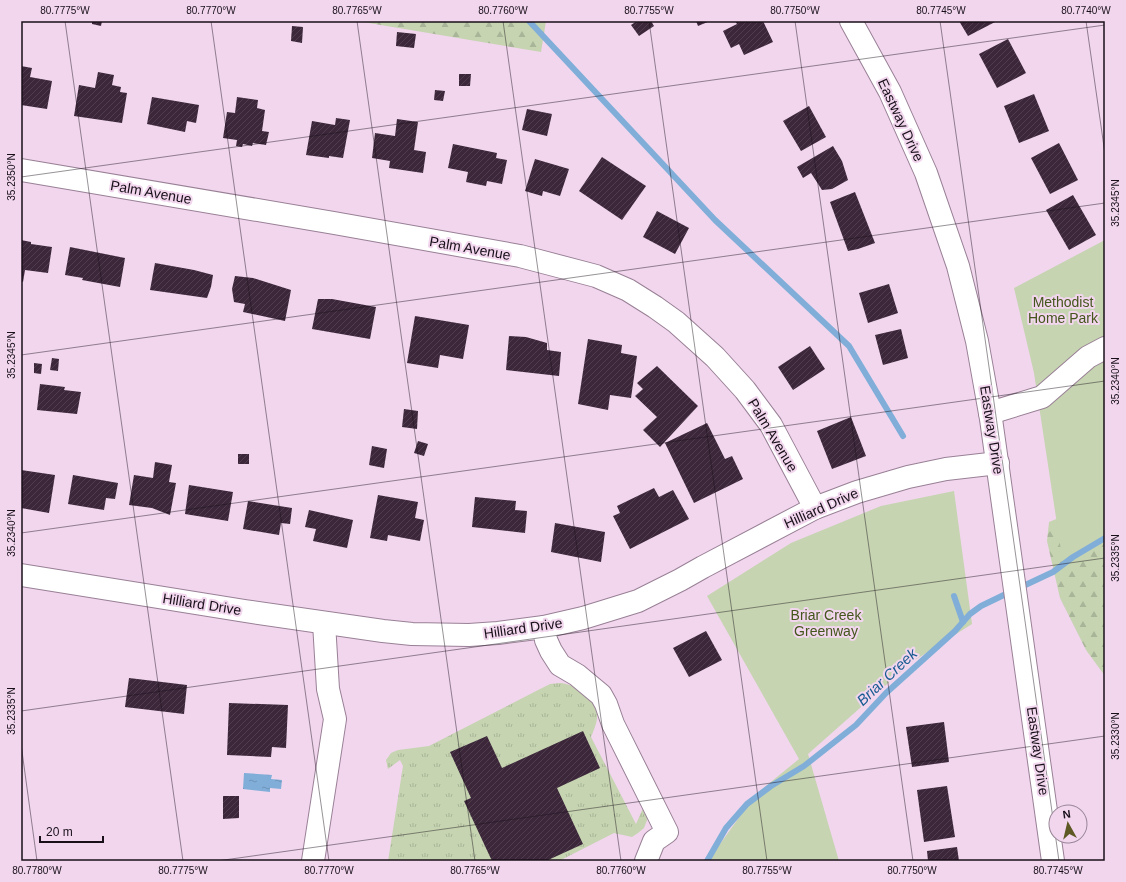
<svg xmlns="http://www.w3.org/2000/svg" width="1126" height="882" font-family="Arial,sans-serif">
  <defs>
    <pattern id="grass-tufts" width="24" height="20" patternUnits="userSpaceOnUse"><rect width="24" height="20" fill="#c6d4b1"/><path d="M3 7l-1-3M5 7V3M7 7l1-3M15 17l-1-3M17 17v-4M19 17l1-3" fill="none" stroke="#a9b598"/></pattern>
    <pattern id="forest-firs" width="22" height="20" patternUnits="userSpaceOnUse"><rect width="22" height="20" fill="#c6d4b1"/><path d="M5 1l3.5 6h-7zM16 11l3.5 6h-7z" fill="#a9b598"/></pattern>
    <pattern id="water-ripples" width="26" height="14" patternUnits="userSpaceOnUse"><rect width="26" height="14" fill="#80aed8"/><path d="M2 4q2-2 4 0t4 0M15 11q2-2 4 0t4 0" fill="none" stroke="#6e94b9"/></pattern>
    <pattern id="building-hatch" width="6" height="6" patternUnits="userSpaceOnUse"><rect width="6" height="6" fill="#3c273a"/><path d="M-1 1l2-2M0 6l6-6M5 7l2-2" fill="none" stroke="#4f3d4d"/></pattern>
  </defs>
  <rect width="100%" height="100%" fill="#f1d6ee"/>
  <!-- grass -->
  <path fill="url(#grass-tufts)" d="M560,683C575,684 595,697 597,713C598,721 594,730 591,737L636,824L644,806L647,812V820L644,828L638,833L632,837L614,833L559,861H388L403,766L400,760L388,769L386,760L391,753L398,750L429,746L540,689L550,684Z"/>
  <!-- forest -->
  <g fill="url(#forest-firs)">
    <polygon points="357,21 546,21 541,52"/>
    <polygon points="1105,509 1105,676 1086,650 1060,598 1047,541 1049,522 1066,515"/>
  </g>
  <!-- park -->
  <g fill="#c6d4b1">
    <polygon points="1105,240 1105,543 1064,570 1034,373 1014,288"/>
    <polygon points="954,491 972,624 912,662 808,754 839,861 708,861 755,795 799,759 707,596 791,543 881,506"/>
  </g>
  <!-- water -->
  <polygon fill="url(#water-ripples)" points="244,773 272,775 271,779 282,780 281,789 270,788 270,792 243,789"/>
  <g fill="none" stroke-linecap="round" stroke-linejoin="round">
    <!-- stream -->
    <g stroke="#80aed8" stroke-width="6">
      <polyline points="529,21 715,220 849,346 903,436"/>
      <polyline points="1019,588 1053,572 1073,557 1105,538"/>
      <polyline points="954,596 963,622"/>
      <polyline points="707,861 726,828 747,804 771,786 804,766 856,725 886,693 955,631 970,614 981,606 1010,592"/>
    </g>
  </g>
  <!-- building -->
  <g fill="url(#building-hatch)">
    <polygon points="92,21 102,21 101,26 92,24"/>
    <polygon points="637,21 651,21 654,26 639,36 631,25"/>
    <polygon points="696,21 710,21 698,26"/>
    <polygon points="735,21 763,21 773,42 744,55 739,44 731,48 723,31 737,24"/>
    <polygon points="959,21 994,21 995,22 968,36"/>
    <polygon points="292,26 303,27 302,43 291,41"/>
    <polygon points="397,32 416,34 414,48 396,46"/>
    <polygon points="1008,39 1026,73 997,88 979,54"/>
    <polygon points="21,66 32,68 30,77 52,81 47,109 21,105"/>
    <polygon points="98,72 114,75 112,85 121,87 120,92 127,93 122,123 74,116 79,85 95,88"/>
    <polygon points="459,74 471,74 470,86 459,86"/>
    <polygon points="435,90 445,91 443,101 434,100"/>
    <polygon points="1034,94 1049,131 1019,143 1004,106"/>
    <polygon points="152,97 199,105 196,123 187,121 185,132 147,124"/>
    <polygon points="237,97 258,100 257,108 265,110 262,131 269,132 266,145 253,143 252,146 243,144 242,147 236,146 237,140 223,138 227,112 235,113"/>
    <polygon points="809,106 826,137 801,151 783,121"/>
    <polygon points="527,109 552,114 547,136 522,130"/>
    <polygon points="336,118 350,120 343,158 329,156 329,158 306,155 312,121 335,125"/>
    <polygon points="397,119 418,122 414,150 426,152 423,173 389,168 390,161 372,158 375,133 395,136"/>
    <polygon points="1059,143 1078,180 1050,194 1031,158"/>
    <polygon points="453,144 497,153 496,158 507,160 502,184 487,181 486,186 466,182 468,172 448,168"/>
    <polygon points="833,146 842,161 848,180 832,189 822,190 811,173 803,178 797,167"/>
    <polygon points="602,157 646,186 622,220 579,191"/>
    <polygon points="535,159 569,169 560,196 543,191 542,196 525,191"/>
    <polygon points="855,192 875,243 858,249 848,251 830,202"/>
    <polygon points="1073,195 1096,235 1069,250 1046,210"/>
    <polygon points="657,211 689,228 675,254 643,237"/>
    <polygon points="21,240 31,242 31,244 52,247 48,273 25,270 23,282 21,281"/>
    <polygon points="70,247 125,258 120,287 82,280 83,278 65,275"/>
    <polygon points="155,263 194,270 213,275 211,287 207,298 150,290"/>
    <polygon points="235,276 253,278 291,290 285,321 243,312 245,304 234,302 232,289"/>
    <polygon points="889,284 898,313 868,323 859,293"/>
    <polygon points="318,299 332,299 376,307 370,339 312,329"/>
    <polygon points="415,316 469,325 463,359 440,355 438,368 407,363"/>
    <polygon points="901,329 908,358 883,365 875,335"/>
    <polygon points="509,336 526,337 547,343 547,350 561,352 559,376 506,370"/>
    <polygon points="588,339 622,345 621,353 637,356 631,398 610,395 608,410 578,404"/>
    <polygon points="810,346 825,369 793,390 778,367"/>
    <polygon points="52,358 59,359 58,371 50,370"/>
    <polygon points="34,363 42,364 41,374 34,373"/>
    <polygon points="657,366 698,406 660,447 643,430 657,417 635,396 643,389 637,383"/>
    <polygon points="40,384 65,387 64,390 81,392 77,414 37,410"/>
    <polygon points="404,409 418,411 417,429 402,427"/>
    <polygon points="851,417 866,456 832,469 817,431"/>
    <polygon points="707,423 725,459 732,456 743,479 694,503 665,443"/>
    <polygon points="418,441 428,444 424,456 414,453"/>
    <polygon points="372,446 387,449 384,468 369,465"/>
    <rect x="238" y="454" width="11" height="10"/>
    <polygon points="155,462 172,465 169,482 176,483 170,515 152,508 129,505 134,475 153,478"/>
    <polygon points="21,470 55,475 49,513 21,508"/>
    <polygon points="73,475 118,483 115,499 106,498 104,510 68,504"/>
    <polygon points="189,485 233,492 228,521 185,514"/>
    <polygon points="654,488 659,497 673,490 689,519 630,549 613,516 620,513 617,506"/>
    <polygon points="378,495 418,502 415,518 424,520 420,541 388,535 387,541 370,538"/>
    <polygon points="475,497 516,501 515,510 527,511 525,533 472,527"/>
    <polygon points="248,501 292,508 290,524 281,523 279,535 243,529"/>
    <polygon points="309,510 353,520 347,548 313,541 316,529 305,527"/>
    <polygon points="555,523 605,532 601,562 551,552"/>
    <polygon points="706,631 722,660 689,677 673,648"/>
    <polygon points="129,678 187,685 184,714 125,707"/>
    <polygon points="229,703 288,705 286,748 272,747 271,757 227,755"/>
    <polygon points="944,722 949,762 912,767 906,727"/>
    <polygon points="583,731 600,768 557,788 583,844 546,861 492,861 464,801 471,798 450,752 487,736 502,768"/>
    <polygon points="947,786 955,837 924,842 917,790"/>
    <polygon points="223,796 239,796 239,818 223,819"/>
    <polygon points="957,847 959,861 928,861 927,851"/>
  </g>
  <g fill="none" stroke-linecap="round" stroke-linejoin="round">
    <defs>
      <g id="minor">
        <polyline points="21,170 334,223 520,256 596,276 628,290 655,307 676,322 715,357 745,390 771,425 815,508"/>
        <polyline points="990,413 1042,397 1088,357 1105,348"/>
        <polyline points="21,575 245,611 383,631 412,634 469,635 498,633 544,627 583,618 638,601 680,580 703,567 815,508 857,492 908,477 946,469 998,463"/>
        <polyline points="544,627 546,640 551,651 560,665 577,675 601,695 606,704 613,724 667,832 654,841 646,861"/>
        <polyline points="313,861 335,719 328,689 324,623"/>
      </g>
      <polyline id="major" points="851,21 890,92 926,173 958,266 977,341 991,419 1053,861"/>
    </defs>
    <!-- minor casing -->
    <use href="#minor" stroke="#998096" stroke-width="24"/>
    <!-- major casing -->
    <use href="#major" stroke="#998096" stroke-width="24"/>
    <!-- minor -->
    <use href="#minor" stroke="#fff" stroke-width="22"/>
    <!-- major -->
    <use href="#major" stroke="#fff" stroke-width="22"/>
  </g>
  <!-- ticks -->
  <path fill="none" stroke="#180f18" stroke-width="1" stroke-opacity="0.45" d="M65,21L183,861M211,21L329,861M357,21L475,861M503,21L621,861M649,21L767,861M795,21L913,861M940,21L1059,861M1086,21L1105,154M21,177L1105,25M21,355L1105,203M21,533L1105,381M21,711L1105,558M21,744L37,861M217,861L1105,736"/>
  <g text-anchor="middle" stroke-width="4" stroke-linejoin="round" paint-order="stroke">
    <!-- street labels -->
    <g font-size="14" fill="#180f18" stroke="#f1d6ee">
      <text transform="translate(901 120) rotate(65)" y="5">Eastway Drive</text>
      <text transform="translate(151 192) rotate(10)" y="5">Palm Avenue</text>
      <text transform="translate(470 248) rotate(10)" y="5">Palm Avenue</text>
      <text transform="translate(992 430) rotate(81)" y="5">Eastway Drive</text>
      <text transform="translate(773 435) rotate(59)" y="5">Palm Avenue</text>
      <text transform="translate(821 508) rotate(-24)" y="5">Hilliard Drive</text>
      <text transform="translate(202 604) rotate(9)" y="5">Hilliard Drive</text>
      <text transform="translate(523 628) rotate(-8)" y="5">Hilliard Drive</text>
      <text transform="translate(1038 751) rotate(82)" y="5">Eastway Drive</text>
    </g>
    <!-- park labels -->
    <g font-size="14" fill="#44561b" stroke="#f1d6ee">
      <text x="1063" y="307">Methodist<tspan x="1063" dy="16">Home Park</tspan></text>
      <text x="826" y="620">Briar Creek<tspan x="826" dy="16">Greenway</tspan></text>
    </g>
    <!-- water labels -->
    <g font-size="15" font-style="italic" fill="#175b91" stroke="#f1d6ee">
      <text transform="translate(887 677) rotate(-43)" y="5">Briar Creek</text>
    </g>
  </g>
  <!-- border -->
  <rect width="1126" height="882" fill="none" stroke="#f1d6ee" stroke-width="44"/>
  <!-- north arrow -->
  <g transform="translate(1068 824) rotate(352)"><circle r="19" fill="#f1d6ee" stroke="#9a8698"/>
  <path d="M0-3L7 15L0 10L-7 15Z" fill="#5e5824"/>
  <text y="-6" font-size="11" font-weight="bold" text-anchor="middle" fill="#180f18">N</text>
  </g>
  <!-- scale -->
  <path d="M40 836v6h63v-6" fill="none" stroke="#180f18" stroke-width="2"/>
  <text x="46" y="836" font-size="12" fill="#180f18" stroke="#f1d6ee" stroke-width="3" paint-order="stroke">20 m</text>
  <rect x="22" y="22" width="1082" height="838" fill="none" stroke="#180f18" stroke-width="1.5"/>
  <g font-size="10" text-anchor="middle" fill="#180f18">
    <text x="65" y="14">80.7775°W</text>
    <text x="211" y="14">80.7770°W</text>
    <text x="357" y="14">80.7765°W</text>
    <text x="503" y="14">80.7760°W</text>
    <text x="649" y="14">80.7755°W</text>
    <text x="795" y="14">80.7750°W</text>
    <text x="941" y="14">80.7745°W</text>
    <text x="1086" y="14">80.7740°W</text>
    <text transform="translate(11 177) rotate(-90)" y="4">35.2350°N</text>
    <text transform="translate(1115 203) rotate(-90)" y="4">35.2345°N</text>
    <text transform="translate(11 355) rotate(-90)" y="4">35.2345°N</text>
    <text transform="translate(1115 381) rotate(-90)" y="4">35.2340°N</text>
    <text transform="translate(11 533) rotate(-90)" y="4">35.2340°N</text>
    <text transform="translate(1115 558) rotate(-90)" y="4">35.2335°N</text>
    <text transform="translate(11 711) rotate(-90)" y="4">35.2335°N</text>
    <text transform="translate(1115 736) rotate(-90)" y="4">35.2330°N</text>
    <text x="37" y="874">80.7780°W</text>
    <text x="183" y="874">80.7775°W</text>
    <text x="329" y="874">80.7770°W</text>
    <text x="475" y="874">80.7765°W</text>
    <text x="621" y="874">80.7760°W</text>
    <text x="767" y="874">80.7755°W</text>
    <text x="912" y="874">80.7750°W</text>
    <text x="1058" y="874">80.7745°W</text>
  </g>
</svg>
